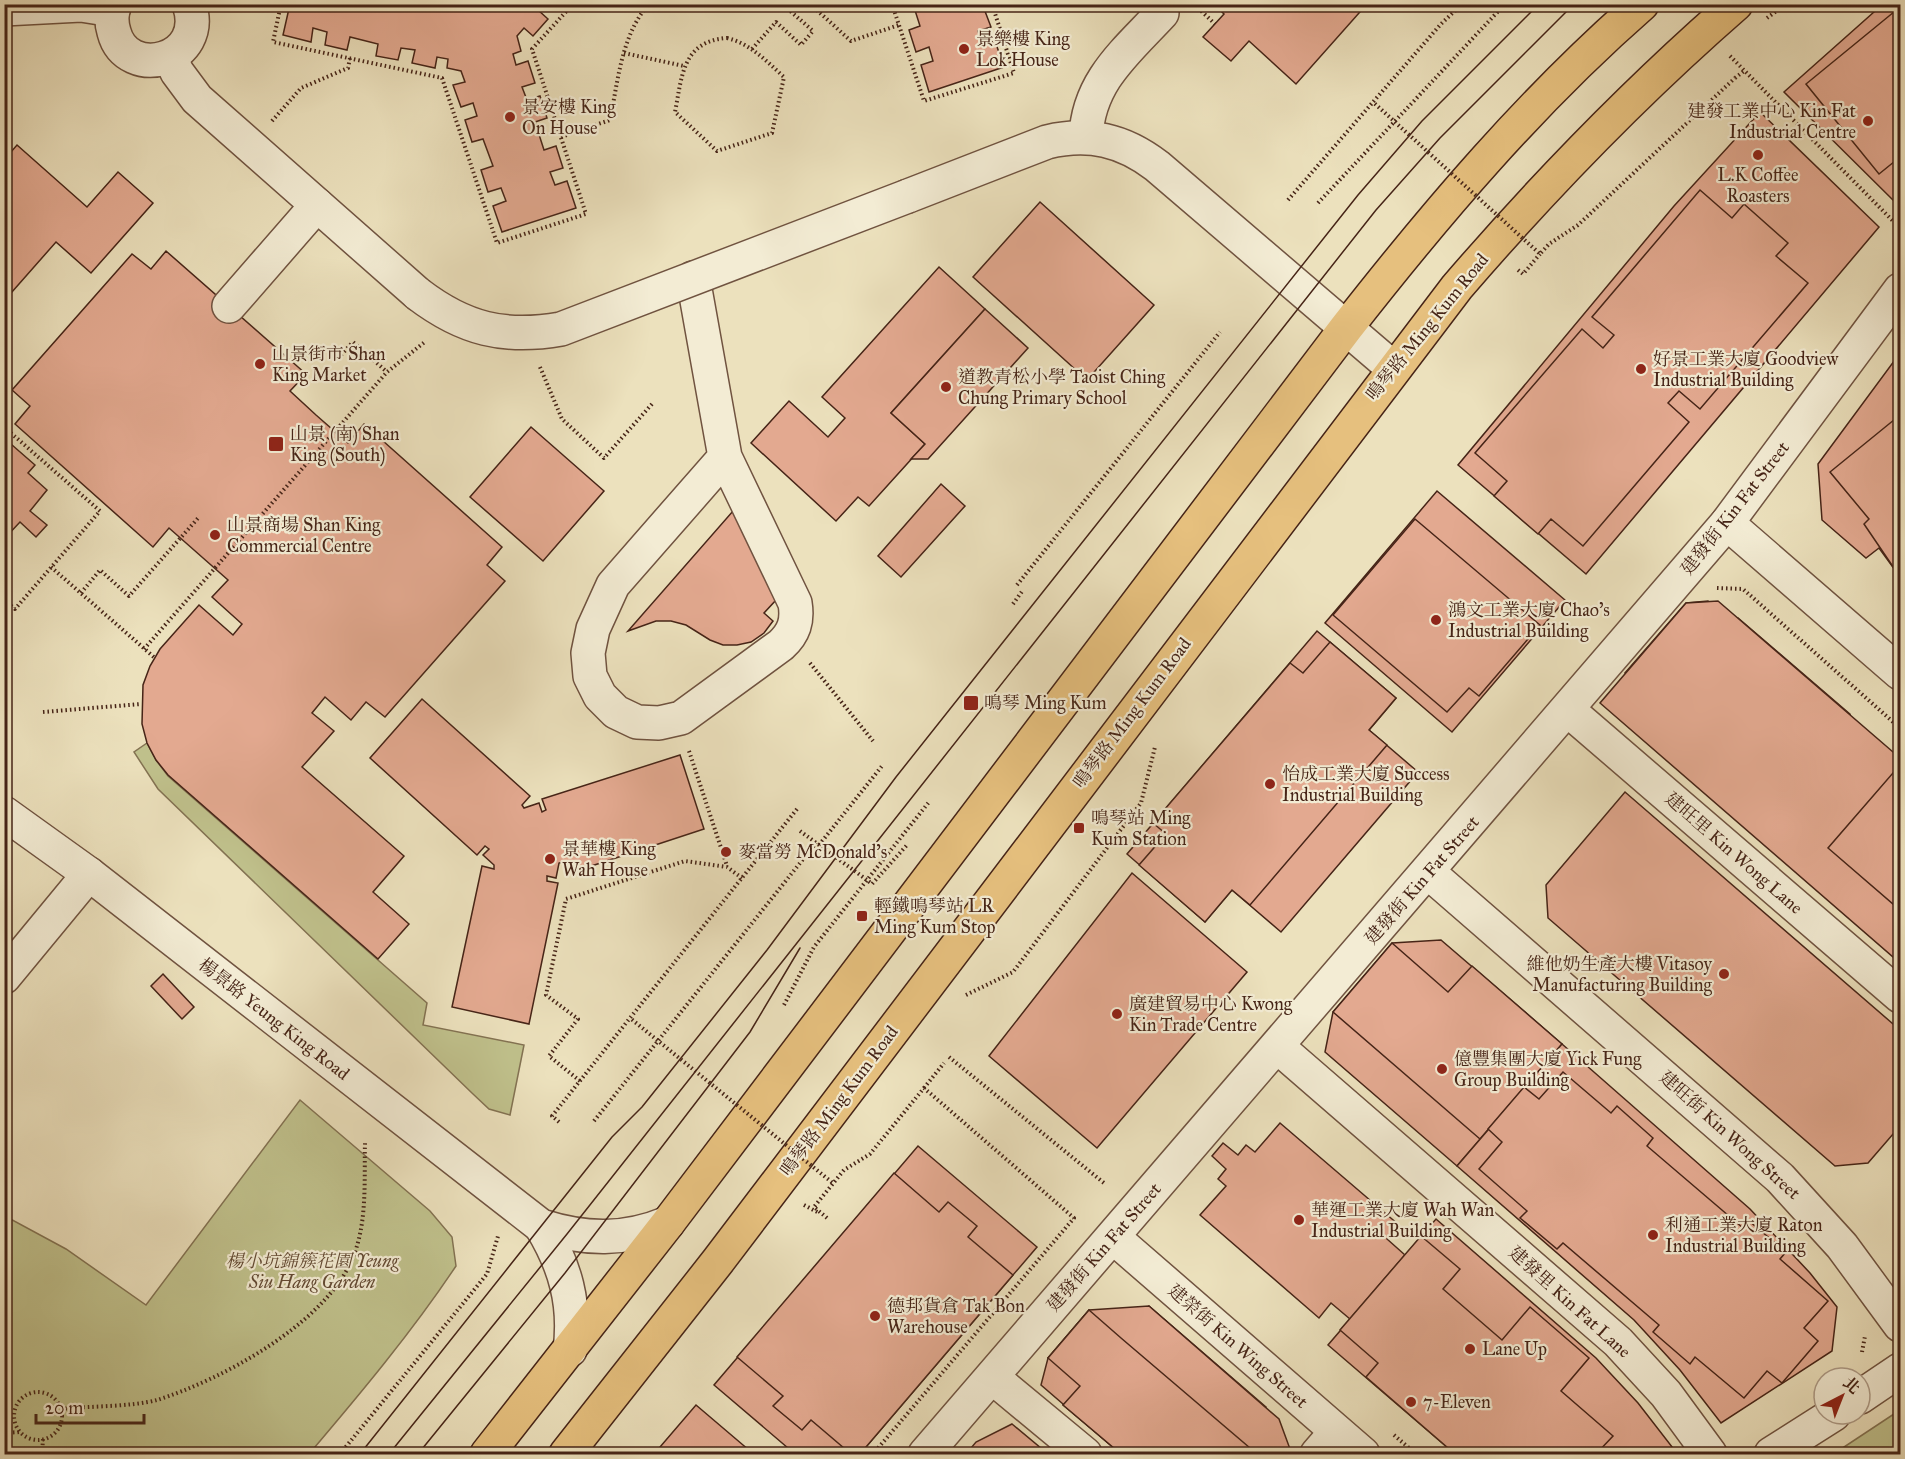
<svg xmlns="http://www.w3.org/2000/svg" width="1905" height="1459" font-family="'IM FELL Great Primer','Noto Serif TC',serif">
  <rect width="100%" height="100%" fill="#ece1bd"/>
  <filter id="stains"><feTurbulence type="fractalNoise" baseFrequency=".00333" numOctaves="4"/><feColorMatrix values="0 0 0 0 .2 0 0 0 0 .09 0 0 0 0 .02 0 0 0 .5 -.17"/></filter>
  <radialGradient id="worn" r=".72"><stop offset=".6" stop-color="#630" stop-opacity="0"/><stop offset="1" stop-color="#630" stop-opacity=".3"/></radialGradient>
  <!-- green -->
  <g fill="#c0c18c" stroke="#837252" stroke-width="1.5">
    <polygon points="147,743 156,760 168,776 427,1003 423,1025 524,1045 510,1115 489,1109 473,1094 158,789 134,752"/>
    <path d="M300,1100L430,1211L452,1237L456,1266C412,1332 360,1394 309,1454H5V1216L66,1249L146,1305Z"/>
    <polygon points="1900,1410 1900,1454 1845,1454 1841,1449"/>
  </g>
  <!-- building -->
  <g fill="#e3a990" stroke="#462417" stroke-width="1.5">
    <polygon points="290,4 544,4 538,10 548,19 533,36 524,28 517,36 521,51 513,54 516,65 528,61 535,83 522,87 527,100 540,96 547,118 535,122 544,150 556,146 563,168 550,172 555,185 567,181 576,208 502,232 493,206 506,201 501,188 488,192 481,170 493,166 483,139 472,142 465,120 477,116 473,103 461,107 453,85 465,82 461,71 447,68 448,59 437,57 435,68 412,63 415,50 401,48 398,60 376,56 378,44 350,37 347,50 325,45 327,32 313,28 311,42 283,35"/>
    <polygon points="913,4 971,4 972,9 983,6 991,27 978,31 982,45 995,41 1004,67 929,92 921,65 933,61 929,47 916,52 909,30 920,26"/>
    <polygon points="1214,4 1367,4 1296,84 1249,41 1231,61 1203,37 1224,14"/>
    <polygon points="1883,4 1900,4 1900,203 1898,205 1784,92"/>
    <polygon points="1900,7 1900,157 1879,174 1806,84"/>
    <polygon points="1760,112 1879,227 1586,574 1458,465 1674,206"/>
    <polygon points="17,145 87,207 118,172 153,203 91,273 56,242 4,301 4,160"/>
    <polygon points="1700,190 1732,218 1744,204 1788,243 1776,256 1808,283 1700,409 1679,391 1668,403 1689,422 1583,546 1551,519 1538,534 1494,496 1507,481 1475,453 1582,329 1603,348 1614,335 1592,317"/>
    <polygon points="1040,202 1154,305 1087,380 973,277"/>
    <polygon points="166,251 306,374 290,391 316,415 348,443 364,424 502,547 487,565 505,581 385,717 366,702 351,720 325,697 312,713 334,731 302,767 404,856 373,892 409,924 378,959 168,775 156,760 147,743 142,724 143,685 150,666 160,649 199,605 233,635 242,624 212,597 228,580 169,528 153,547 15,424 30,406 12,390 132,254 151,269"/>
    <polygon points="939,267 985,309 891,413 925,444 869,506 858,497 836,521 751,443 789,401 828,437 845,418 822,397"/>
    <polygon points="985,309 1028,348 928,459 911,459 925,444 891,413"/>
    <polygon points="1900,353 1900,577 1879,548 1866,558 1822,520 1818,464"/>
    <polygon points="1900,415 1900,577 1864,524 1869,519 1830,472"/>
    <polygon points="531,427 604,491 543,561 470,497"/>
    <polygon points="4,438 35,465 28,473 47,490 30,511 47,525 36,537 20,522 4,539"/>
    <polygon points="941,484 965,506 901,577 878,556"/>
    <polygon points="1437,491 1565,600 1452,732 1325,623"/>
    <polygon points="733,511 776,600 764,613 773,621 764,633 751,642 737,645 723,645 710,640 686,625 671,621 656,621 628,631"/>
    <polygon points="1415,519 1540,625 1479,696 1469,688 1447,712 1333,615"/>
    <polygon points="1708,601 1728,618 1738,618 1850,714 1851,724 1882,752 1812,833 1625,673 1686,603"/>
    <polygon points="1718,601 1900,758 1900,963 1600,703 1686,603"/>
    <polygon points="1317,631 1396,698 1369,730 1418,772 1281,932 1232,890 1205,922 1127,854"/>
    <polygon points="1330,642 1396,698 1369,730 1387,745 1250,905 1232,890 1205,922 1139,865 1166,834 1153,823 1290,663 1303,673"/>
    <polygon points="422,699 530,796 522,805 524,808 539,803 542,812 546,810 542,799 680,755 704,829 567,874 563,862 559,863 556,878 547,876 547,881 558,883 529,1024 452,1007 482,866 494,869 494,865 483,855 489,849 485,846 477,855 370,758"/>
    <polygon points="1899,766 1900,767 1900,910 1828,848"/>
    <polygon points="1625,792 1900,1030 1900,1126 1868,1163 1835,1166 1548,918 1546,885"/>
    <polygon points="1132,873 1247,972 1097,1148 989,1056"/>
    <polygon points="1441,940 1562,1044 1457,1166 1325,1052 1333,1012 1392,943"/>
    <polygon points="1392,943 1448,992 1472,966 1562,1044 1480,1139 1333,1012"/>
    <polygon points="163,974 194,1007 182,1019 151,986"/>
    <polygon points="1562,1044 1750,1209 1810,1273 1837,1307 1832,1351 1721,1423 1680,1370 1634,1320 1457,1166"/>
    <polygon points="1563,1072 1611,1113 1617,1106 1653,1138 1647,1146 1743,1228 1749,1221 1786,1252 1780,1259 1828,1301 1804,1328 1818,1341 1782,1383 1767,1371 1744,1398 1695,1357 1690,1364 1653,1332 1659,1325 1563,1243 1557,1249 1520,1218 1527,1211 1479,1169 1502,1142 1488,1129 1524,1087 1539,1099"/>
    <polygon points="1280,1123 1399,1225 1387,1239 1405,1255 1350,1319 1331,1303 1319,1318 1200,1215 1226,1186 1218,1179 1226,1169 1212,1156 1223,1143 1238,1155 1246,1145 1255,1152"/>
    <polygon points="918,1146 1037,1247 860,1454 795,1454 714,1385"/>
    <polygon points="894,1173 939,1212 948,1202 977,1226 968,1237 1013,1275 860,1454 851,1454 811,1420 802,1430 773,1406 783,1396 737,1357"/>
    <polygon points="1436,1219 1596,1358 1638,1403 1676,1452 1673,1454 1455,1454 1328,1345"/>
    <polygon points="1421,1236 1460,1269 1443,1289 1502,1340 1530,1307 1589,1358 1561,1391 1613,1436 1596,1454 1455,1454 1366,1377 1378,1363 1340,1330"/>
    <polygon points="1149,1306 1266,1407 1239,1439 1257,1454 1121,1454 1063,1405 1080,1386 1048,1358 1089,1310 1121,1338"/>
    <polygon points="1149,1306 1279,1419 1290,1449 1285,1454 1121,1454 1041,1385 1048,1358 1089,1310"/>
    <polygon points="1089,1310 1121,1338 1257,1454 1121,1454 1063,1405 1080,1386 1048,1358"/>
    <polygon points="696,1405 743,1445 754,1454 654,1454"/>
    <polygon points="1012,1424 1048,1454 966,1454 976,1442"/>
  </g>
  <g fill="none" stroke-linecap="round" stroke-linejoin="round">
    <defs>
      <g id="minor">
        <path d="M115,4C111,13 111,22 114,32C127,82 209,61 189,4"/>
        <polyline points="4,9 81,5 113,10"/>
        <polyline points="170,57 177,72 197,99 418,294"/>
        <path d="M1086,137C1088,81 1127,51 1162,13"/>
        <path d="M908,196L1047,142C1089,132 1123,140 1157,166L1393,368"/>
        <path d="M693,278L725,457L795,603C798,621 794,633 781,645L681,718L659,723L637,722L616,712L600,696L590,676L588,653L593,629L613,585L725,457"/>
        <polyline points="229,306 317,205"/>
        <polyline points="1727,523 1900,673"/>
        <polyline points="1568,710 1900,996"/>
        <path d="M4,813L89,874L541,1226C585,1240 625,1241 668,1223"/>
        <polyline points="1428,872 1780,1178 1842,1246 1900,1325"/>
        <polyline points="4,977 89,874"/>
        <polyline points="1278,1047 1618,1342 1666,1394 1710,1454"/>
        <path d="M541,1226C565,1265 576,1304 570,1350"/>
        <polyline points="1113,1237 1363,1454"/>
        <polyline points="992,1377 1085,1454"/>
        <polyline points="1860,1397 1900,1370"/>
        <polyline points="925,1454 1727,523 1900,290"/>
        <polyline points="1317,1454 1336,1432"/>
        <polyline points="1771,1454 1834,1414"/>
      </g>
      <g id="major">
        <path d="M487,1454L668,1223L1346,328C1436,213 1531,101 1642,4"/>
        <path d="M566,1454L718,1261L1457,287C1544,186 1635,92 1736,4"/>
      </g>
    </defs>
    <!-- minor casing -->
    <use href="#minor" stroke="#705340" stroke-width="36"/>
    <!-- major casing -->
    <use href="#major" stroke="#462417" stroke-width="36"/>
    <!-- path -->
    <g stroke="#462417" stroke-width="4" stroke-dasharray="1.5 3" stroke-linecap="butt">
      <polyline points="281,4 273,42 442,78 497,243 586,214 532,49 573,4"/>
      <polyline points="810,4 851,41 899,25"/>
      <polyline points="892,4 924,101 1014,73 992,4"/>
      <polyline points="1198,8 1215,24"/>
      <polyline points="1767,18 1786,4"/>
      <path d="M727,38C751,44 766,61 784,77L772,133L717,151L675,112C682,77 682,41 727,38Z"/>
      <polyline points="752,49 776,22 801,45 813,31 788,9 792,4"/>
      <polyline points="624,53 684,66"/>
      <polyline points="1730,56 1896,224"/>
      <polyline points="1735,78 1744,71"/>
      <polyline points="272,121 301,88 348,68 350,58"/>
      <path d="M561,137L610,120C618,82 621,35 649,4"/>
      <polyline points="1288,200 1373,102"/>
      <polyline points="1318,203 1505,4"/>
      <polyline points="1518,270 1523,274 1540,254"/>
      <polyline points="341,355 353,342 387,372"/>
      <polyline points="540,367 562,419 604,458 652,404"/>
      <polyline points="4,427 100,511 15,609 4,600"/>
      <polyline points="51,567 155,658"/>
      <polyline points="1017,585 1220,332"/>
      <polyline points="1717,588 1743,589 1900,728"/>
      <polyline points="81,593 100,570 129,596 199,517"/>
      <polyline points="1013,604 1023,590"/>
      <polyline points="144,649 387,372 426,341"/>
      <polyline points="810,663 873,741"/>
      <polyline points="43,712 141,704"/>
      <polyline points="689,751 727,866"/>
      <polyline points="800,831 867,880 929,802"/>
      <polyline points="819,845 882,766"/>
      <polyline points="966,995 1013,972 1141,803 1155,747"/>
      <polyline points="784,1005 814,947 867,880 872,884 907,845"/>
      <polyline points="949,1057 1104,1183"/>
      <polyline points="580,1081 549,1056 578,1019 546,995 566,899 685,861 727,867 742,878"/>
      <polyline points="924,1088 944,1063"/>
      <polyline points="594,1121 816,843"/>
      <polyline points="559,1122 552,1116 630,1018"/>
      <polyline points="804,1205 819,1213"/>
      <polyline points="827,1218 814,1207 844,1170 870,1154 924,1088 1074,1218 873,1454"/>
      <polyline points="1862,1352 1865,1336"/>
      <circle cx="38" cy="1416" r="24"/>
      <path d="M61,1409C88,1406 131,1407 157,1400C221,1380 320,1326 350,1264C368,1227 364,1182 365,1142"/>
      <polyline points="4,1433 20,1432"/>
      <polyline points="1394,1435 1416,1454"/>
      <polyline points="42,1454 43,1439"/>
      <polyline points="340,1454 487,1274 498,1236"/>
    </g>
    <!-- minor -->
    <use href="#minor" stroke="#f3ecd4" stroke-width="33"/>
    <!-- major -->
    <use href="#major" stroke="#e6c07e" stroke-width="33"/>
    <!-- tram -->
    <g stroke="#462417" stroke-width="1.5">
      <polyline points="360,1454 612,1137 642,1107 767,950 896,777 1358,195 1422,121 1539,4"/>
      <polyline points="389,1454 567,1234 1376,210 1440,138 1574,4"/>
      <polyline points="418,1454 565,1273 750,1032 800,948"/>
    </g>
    <defs>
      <path id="minor-bridge" d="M418,294C464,329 504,339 561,329L908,196"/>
    </defs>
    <!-- minor-bridge casing -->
    <use href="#minor-bridge" stroke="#705340" stroke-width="36" stroke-linecap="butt"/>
    <!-- path-bridge -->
    <g stroke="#462417" stroke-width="4" stroke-dasharray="1.5 3" stroke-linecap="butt">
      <polyline points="1462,4 1441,24 1373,102 1540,254 1549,244 1578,225 1735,78"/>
      <polyline points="797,809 630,1018 834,1184"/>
    </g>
    <!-- minor-bridge -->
    <use href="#minor-bridge" stroke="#f3ecd4" stroke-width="33"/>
  </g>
  <!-- markers -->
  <g fill="#8f2418" stroke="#f3ecd4" stroke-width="2">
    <circle cx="964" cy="49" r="6"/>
    <circle cx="510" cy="117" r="6"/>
    <circle cx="1868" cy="121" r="6"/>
    <circle cx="1758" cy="155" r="6"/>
    <circle cx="260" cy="364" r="6"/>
    <circle cx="1641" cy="369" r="6"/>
    <circle cx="946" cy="387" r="6"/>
    <rect x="268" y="436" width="16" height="16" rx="3"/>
    <circle cx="215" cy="535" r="6"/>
    <circle cx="1436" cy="620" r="6"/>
    <rect x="963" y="695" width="16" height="16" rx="3"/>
    <circle cx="1270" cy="784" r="6"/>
    <rect x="1073" y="822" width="12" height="12" rx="3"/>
    <circle cx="726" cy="852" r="6"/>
    <circle cx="550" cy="859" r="6"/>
    <rect x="856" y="910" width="12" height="12" rx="3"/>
    <circle cx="1724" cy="974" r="6"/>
    <circle cx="1117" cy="1014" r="6"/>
    <circle cx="1442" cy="1069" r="6"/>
    <circle cx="1299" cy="1220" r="6"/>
    <circle cx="1653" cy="1235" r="6"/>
    <circle cx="875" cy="1316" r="6"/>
    <circle cx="1470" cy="1349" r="6"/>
    <circle cx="1411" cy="1402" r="6"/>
  </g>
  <g text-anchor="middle" stroke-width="4.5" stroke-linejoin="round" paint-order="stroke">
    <!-- poi labels -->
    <g font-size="18" fill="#462417" stroke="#f3ecd4" text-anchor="start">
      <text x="976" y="45">景樂樓 King<tspan x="976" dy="21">Lok House</tspan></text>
      <text x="522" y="113">景安樓 King<tspan x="522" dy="21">On House</tspan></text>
      <text x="1856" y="117" text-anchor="end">建發工業中心 Kin Fat<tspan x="1856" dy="21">Industrial Centre</tspan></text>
      <text x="1758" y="181" text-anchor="middle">L.K Coffee<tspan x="1758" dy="21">Roasters</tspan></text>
      <text x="272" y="360">山景街市 Shan<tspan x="272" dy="21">King Market</tspan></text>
      <text x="1653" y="365">好景工業大廈 Goodview<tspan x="1653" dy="21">Industrial Building</tspan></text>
      <text x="958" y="383">道教青松小學 Taoist Ching<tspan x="958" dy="21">Chung Primary School</tspan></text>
      <text x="290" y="440">山景 (南) Shan<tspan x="290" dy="21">King (South)</tspan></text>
      <text x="227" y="531">山景商場 Shan King<tspan x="227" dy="21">Commercial Centre</tspan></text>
      <text x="1448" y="616">鴻文工業大廈 Chao's<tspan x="1448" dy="21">Industrial Building</tspan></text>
      <text x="984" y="709">鳴琴 Ming Kum</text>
      <text x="1282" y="780">怡成工業大廈 Success<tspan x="1282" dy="21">Industrial Building</tspan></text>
      <text x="1091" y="824">鳴琴站 Ming<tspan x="1091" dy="21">Kum Station</tspan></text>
      <text x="562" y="855">景華樓 King<tspan x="562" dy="21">Wah House</tspan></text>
      <text x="738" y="858">麥當勞 McDonald's</text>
      <text x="874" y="912">輕鐵鳴琴站 LR<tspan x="874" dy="21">Ming Kum Stop</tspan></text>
      <text x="1712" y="970" text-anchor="end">維他奶生產大樓 Vitasoy<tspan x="1712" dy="21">Manufacturing Building</tspan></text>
      <text x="1129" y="1010">廣建貿易中心 Kwong<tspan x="1129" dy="21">Kin Trade Centre</tspan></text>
      <text x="1454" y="1065">億豐集團大廈 Yick Fung<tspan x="1454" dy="21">Group Building</tspan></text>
      <text x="1311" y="1216">華運工業大廈 Wah Wan<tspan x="1311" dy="21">Industrial Building</tspan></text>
      <text x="1665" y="1231">利通工業大廈 Raton<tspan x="1665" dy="21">Industrial Building</tspan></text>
      <text x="887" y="1312">德邦貨倉 Tak Bon<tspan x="887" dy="21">Warehouse</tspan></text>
      <text x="1482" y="1355">Lane Up</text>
      <text x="1423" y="1408">7-Eleven</text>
    </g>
    <!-- street labels -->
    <g font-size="18" fill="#462417" stroke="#f3ecd4">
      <text transform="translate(1427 327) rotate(-51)" y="6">鳴琴路 Ming Kum Road</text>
      <text transform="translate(1735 508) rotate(-52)" y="6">建發街 Kin Fat Street</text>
      <text transform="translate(1132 713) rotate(-53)" y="6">鳴琴路 Ming Kum Road</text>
      <text transform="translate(1734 853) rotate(41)" y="6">建旺里 Kin Wong Lane</text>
      <text transform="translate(1422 880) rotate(-49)" y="6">建發街 Kin Fat Street</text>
      <text transform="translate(274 1019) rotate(38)" y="6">楊景路 Yeung King Road</text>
      <text transform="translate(839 1101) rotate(-53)" y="6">鳴琴路 Ming Kum Road</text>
      <text transform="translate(1730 1135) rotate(42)" y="6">建旺街 Kin Wong Street</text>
      <text transform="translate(1104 1247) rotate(-49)" y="6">建發街 Kin Fat Street</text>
      <text transform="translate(1570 1302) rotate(42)" y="6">建發里 Kin Fat Lane</text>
      <text transform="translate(1238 1346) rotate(41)" y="6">建榮街 Kin Wing Street</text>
    </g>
    <!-- park labels -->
    <g font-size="18" font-style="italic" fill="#644b34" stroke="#f3ecd4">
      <text x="312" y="1267">楊小坑錦簇花園 Yeung<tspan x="312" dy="21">Siu Hang Garden</tspan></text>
    </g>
  </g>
  <!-- margin -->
  <rect width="1905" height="1459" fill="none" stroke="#ece1bd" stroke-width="24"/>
  <rect x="6" y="6" width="1893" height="1447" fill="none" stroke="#462417" stroke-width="3"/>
  <rect x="12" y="12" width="1881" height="1435" fill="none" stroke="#462417" stroke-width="1.5"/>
  <!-- north arrow -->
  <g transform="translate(1842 1396) rotate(42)"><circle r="28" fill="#f3ecd4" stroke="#ae9c88" stroke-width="1.5"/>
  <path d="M0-4.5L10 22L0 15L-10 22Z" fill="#8f2418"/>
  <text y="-9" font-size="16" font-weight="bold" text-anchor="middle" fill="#462417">北</text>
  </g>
  <!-- scale -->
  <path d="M36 1414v9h108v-9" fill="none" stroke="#462417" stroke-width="3"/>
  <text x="45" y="1414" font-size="18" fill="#462417" stroke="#f3ecd4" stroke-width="4.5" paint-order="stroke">20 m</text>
  <rect width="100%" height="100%" filter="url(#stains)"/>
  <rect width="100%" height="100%" fill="url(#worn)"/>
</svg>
